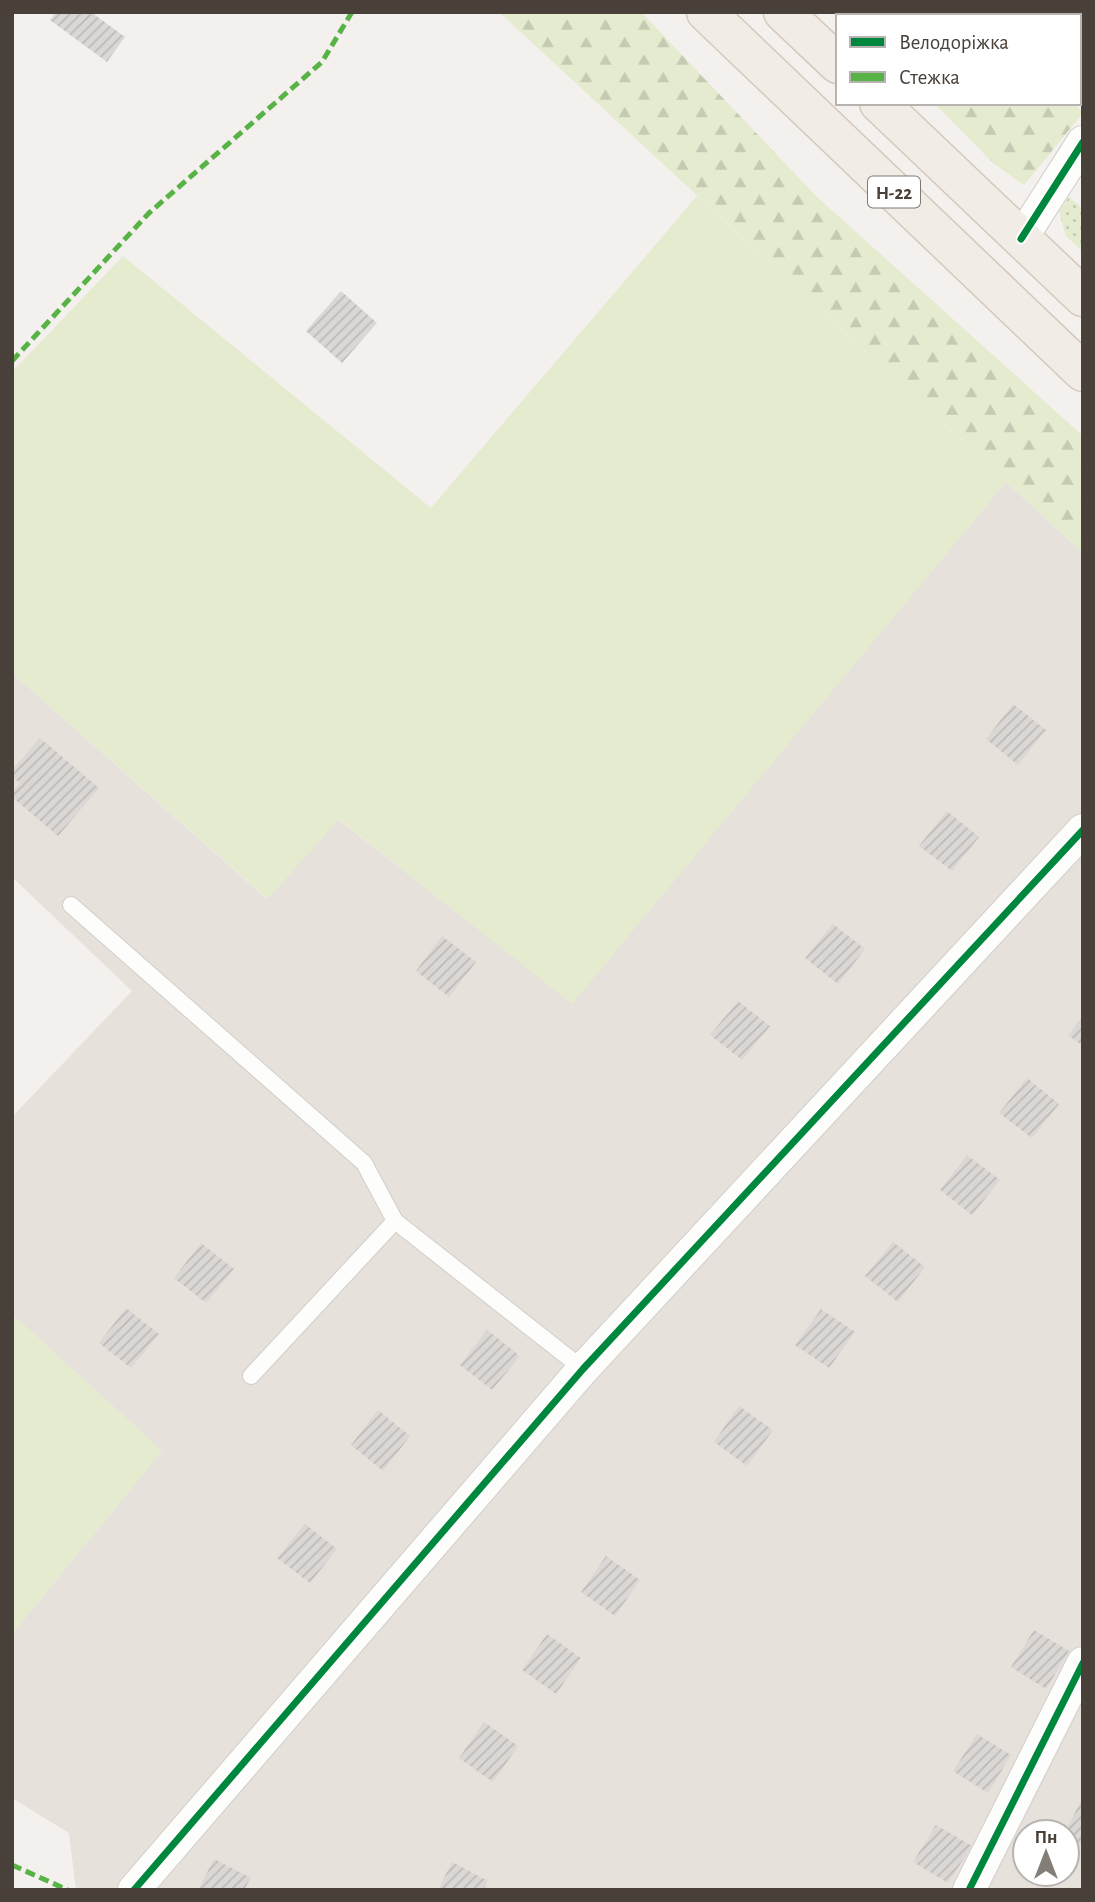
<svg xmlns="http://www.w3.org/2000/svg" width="1095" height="1902" font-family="'Alegreya Sans',sans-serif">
  <defs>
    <pattern id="grass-dots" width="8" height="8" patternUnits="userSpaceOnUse" patternTransform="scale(1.75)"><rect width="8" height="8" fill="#e4ebce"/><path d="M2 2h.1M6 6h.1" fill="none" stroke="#c5cbb2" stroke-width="1.8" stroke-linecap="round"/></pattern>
    <pattern id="forest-firs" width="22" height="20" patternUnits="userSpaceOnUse" patternTransform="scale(1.75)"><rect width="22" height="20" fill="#e4ebce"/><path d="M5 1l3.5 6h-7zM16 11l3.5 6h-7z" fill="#c5cbb2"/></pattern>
    <pattern id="building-hatch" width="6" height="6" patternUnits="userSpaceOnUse" patternTransform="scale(1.75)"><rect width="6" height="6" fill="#dbd7d4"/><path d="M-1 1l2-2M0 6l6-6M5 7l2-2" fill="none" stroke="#bdbab7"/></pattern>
  </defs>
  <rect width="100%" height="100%" fill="#f3f0ed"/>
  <!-- residential -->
  <path fill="#e6e1db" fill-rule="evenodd" d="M1006,482L1083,553V1890H76L69,1833L12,1798V1634L162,1451L12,1314V1117L132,991L12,877V673L267,899L338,819L572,1003ZM1025,1832H1067V1874H1025Z"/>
  <!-- grass -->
  <polygon fill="url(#grass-dots)" points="1069,197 1083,209 1083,252 1066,236 1059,212"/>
  <!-- forest -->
  <g fill="url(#forest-firs)">
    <polygon points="499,12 641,12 817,197 1083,436 1083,553"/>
    <polygon points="843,12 994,12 997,16 846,16"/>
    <polygon points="934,103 1074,103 1083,113 1024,185 993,163"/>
  </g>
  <!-- garden -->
  <g fill="#e4ebce">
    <polygon points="697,196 1006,482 572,1004 339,819 268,899 12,673 12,372 123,256 431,508"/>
    <polygon points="12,1314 162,1451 12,1634"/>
  </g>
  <!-- building -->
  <g fill="url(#building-hatch)">
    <polygon points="56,12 91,12 125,37 107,62 50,20"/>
    <polygon points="341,291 377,323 342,363 306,331"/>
    <polygon points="1013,704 1046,730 1018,765 986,739"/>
    <polygon points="40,738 99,788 58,836 12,797 12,792 20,783 12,776 12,770"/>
    <polygon points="947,811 979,837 952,871 919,846"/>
    <polygon points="833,924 865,949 838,984 805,958"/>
    <polygon points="442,936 476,962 449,997 416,971"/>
    <polygon points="738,1001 770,1026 742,1060 710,1035"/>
    <polygon points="1083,1017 1083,1046 1068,1035"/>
    <polygon points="1027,1078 1059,1104 1032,1138 999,1113"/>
    <polygon points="967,1155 1000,1180 972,1215 940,1190"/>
    <polygon points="893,1242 925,1267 898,1302 865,1276"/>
    <polygon points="201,1243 234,1269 206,1303 174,1278"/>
    <polygon points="126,1308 159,1334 131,1368 99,1343"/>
    <polygon points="821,1309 855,1332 829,1368 795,1345"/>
    <polygon points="487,1330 520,1356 492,1390 460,1365"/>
    <polygon points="739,1406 773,1430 747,1466 714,1442"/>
    <polygon points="378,1410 410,1436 383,1471 351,1445"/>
    <polygon points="305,1524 337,1549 310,1583 277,1558"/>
    <polygon points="606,1556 640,1580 615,1616 581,1592"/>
    <polygon points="1034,1630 1069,1651 1046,1689 1011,1667"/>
    <polygon points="547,1634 581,1658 556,1694 522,1670"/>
    <polygon points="484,1722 518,1746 493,1782 459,1758"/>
    <polygon points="977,1734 1011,1755 988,1793 953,1771"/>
    <polygon points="1083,1797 1083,1846 1067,1837 1067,1832 1065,1832"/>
    <polygon points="936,1825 972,1846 948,1883 913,1862"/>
    <polygon points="214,1859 251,1878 244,1890 198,1890"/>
    <polygon points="452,1862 488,1881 484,1890 438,1890"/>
  </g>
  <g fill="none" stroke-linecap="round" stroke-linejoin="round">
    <defs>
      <g id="service">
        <polyline points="71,905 364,1163 395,1221 583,1369"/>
        <polyline points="251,1376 395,1221"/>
      </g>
      <g id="minor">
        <polyline points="1021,239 1083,142"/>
        <polyline points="134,1890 583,1369 1083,830"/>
        <polyline points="969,1890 1083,1663"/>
      </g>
      <g id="primary">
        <polyline points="706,12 1083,372"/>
        <polyline points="783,12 838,64"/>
        <polyline points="879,103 1083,297"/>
      </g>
    </defs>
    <!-- service casing -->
    <use href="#service" stroke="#d1ceca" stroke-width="18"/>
    <!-- minor casing -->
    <use href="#minor" stroke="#d1ceca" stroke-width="34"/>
    <!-- primary casing -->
    <use href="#primary" stroke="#d4c9bb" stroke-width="41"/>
    <!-- service -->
    <use href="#service" stroke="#fdfdfc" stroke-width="16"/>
    <!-- minor -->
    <use href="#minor" stroke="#fdfdfc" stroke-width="32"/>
    <!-- primary -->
    <use href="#primary" stroke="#f1ece5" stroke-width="38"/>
    <!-- quiet -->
    <g stroke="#57b346" stroke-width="5" stroke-dasharray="10 5" stroke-linecap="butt">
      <polyline points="12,361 149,213 322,62 352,12"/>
      <polyline points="12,1865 68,1890"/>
    </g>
    <defs>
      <g id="cycleway">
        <polyline points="1021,239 1083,142"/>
        <polyline points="134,1890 583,1369 1083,830"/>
        <polyline points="969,1890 1083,1663"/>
      </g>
    </defs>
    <!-- cycleway casing -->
    <use href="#cycleway" stroke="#fff" stroke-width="11"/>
    <!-- cycleway -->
    <use href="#cycleway" stroke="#00873e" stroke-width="7"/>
  </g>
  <g text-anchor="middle" stroke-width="5" stroke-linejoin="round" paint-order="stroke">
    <!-- shield labels -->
    <rect fill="#fff" stroke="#7f7974" stroke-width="2" x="868" y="176.5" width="52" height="31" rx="5"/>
    <g font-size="19" font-weight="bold" fill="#484039">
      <text x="894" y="199">Н-22</text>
    </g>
  </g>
  <!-- border -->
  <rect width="1095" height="1902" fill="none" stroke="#484039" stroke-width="28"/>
  <!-- legend -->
  <rect x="836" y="14" width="245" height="91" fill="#ffffff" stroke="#b6b3b0" stroke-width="2"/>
  <rect x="850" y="37" width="35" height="10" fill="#00873e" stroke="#b6b3b0" stroke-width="2"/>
  <text x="899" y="49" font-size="21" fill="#484039">Велодоріжка</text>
  <rect x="850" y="72" width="35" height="10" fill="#57b346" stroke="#b6b3b0" stroke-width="2"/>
  <text x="899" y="84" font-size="21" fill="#484039">Стежка</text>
  <!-- north arrow -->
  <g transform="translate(1046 1853)"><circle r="33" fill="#ffffff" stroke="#b6b3b0" stroke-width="2"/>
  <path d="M0-5L12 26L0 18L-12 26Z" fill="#847e78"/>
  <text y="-10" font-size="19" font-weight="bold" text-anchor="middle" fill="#484039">Пн</text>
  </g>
</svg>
